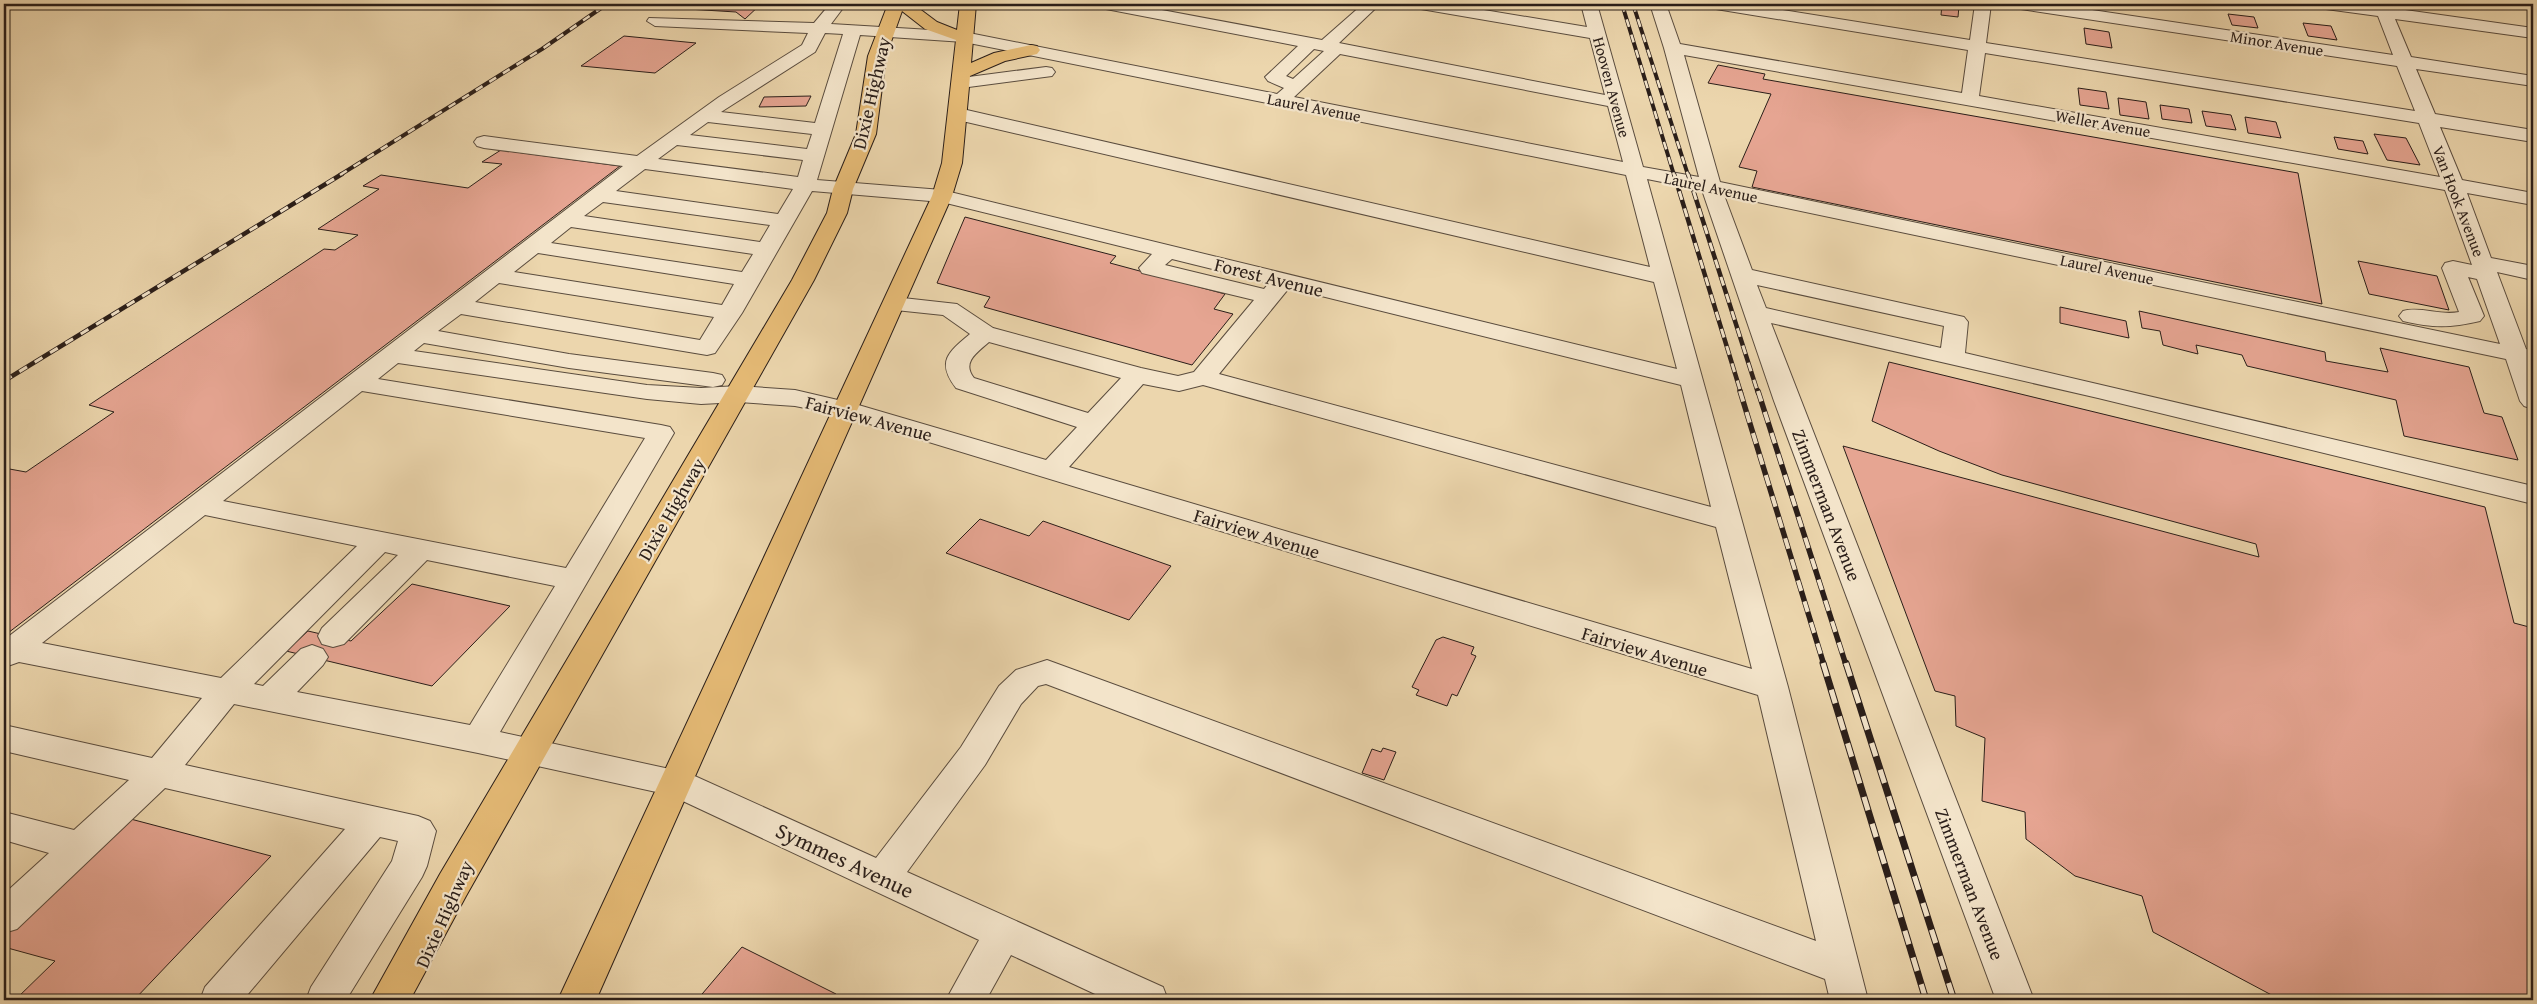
<svg xmlns="http://www.w3.org/2000/svg" width="2537" height="1004" font-family="'Gentium Book Plus',serif">
  <rect width="100%" height="100%" fill="#ecd6ad"/>
  <filter id="stains"><feTurbulence type="fractalNoise" baseFrequency=".004" numOctaves="4"/><feColorMatrix values="0 0 0 0 .2 0 0 0 0 .09 0 0 0 0 .02 0 0 0 .5 -.17"/></filter>
  <radialGradient id="worn" r=".72"><stop offset=".6" stop-color="#630" stop-opacity="0"/><stop offset="1" stop-color="#630" stop-opacity=".3"/></radialGradient>
  <!-- building -->
  <g fill="#e6a592" stroke="#2a1e19">
    <polygon points="660,4 761,4 745,19 736,12 655,7"/>
    <polygon points="1837,4 1860,4 1859,9 1836,6"/>
    <polygon points="1866,4 1891,4 1890,9 1865,6"/>
    <polygon points="1942,4 1959,6 1958,17 1941,15"/>
    <polygon points="2228,14 2254,17 2258,28 2232,25"/>
    <polygon points="2303,23 2331,26 2337,40 2308,36"/>
    <polygon points="2084,28 2109,32 2112,48 2086,44"/>
    <polygon points="624,36 696,43 655,73 581,66"/>
    <polygon points="1718,65 1765,74 1763,79 2298,173 2322,304 1752,187 1757,171 1739,167 1771,94 1708,83"/>
    <polygon points="2078,88 2106,92 2109,109 2080,105"/>
    <polygon points="811,96 806,106 759,107 764,97"/>
    <polygon points="2118,98 2146,102 2149,119 2120,115"/>
    <polygon points="2160,105 2189,109 2192,123 2162,119"/>
    <polygon points="2202,111 2231,115 2236,130 2206,126"/>
    <polygon points="2245,117 2276,122 2281,138 2248,133"/>
    <polygon points="2374,134 2406,138 2420,165 2387,160"/>
    <polygon points="2334,137 2363,141 2368,154 2338,149"/>
    <polygon points="501,150 620,166 4,636 4,468 26,472 114,412 89,405 324,249 335,250 358,235 318,229 379,189 363,186 381,175 468,188 502,164 482,162"/>
    <polygon points="965,217 1116,256 1110,263 1225,294 1214,309 1233,314 1192,365 984,307 990,297 937,283"/>
    <polygon points="2358,261 2437,276 2449,310 2369,294"/>
    <polygon points="2060,307 2126,321 2129,338 2060,323"/>
    <polygon points="2139,311 2325,352 2326,361 2388,372 2380,348 2469,367 2484,413 2502,417 2518,460 2404,436 2396,400 2247,366 2242,355 2196,345 2198,354 2163,345 2160,331 2142,328"/>
    <polygon points="1889,362 2485,507 2514,623 2533,628 2533,1000 2281,1000 2153,932 2142,896 2075,876 2026,839 2025,812 1982,801 1985,738 1956,726 1955,696 1935,691 1843,446 2259,557 2256,544 2002,475 1939,451 1872,421"/>
    <polygon points="980,519 1029,536 1043,521 1171,566 1129,620 946,553"/>
    <polygon points="412,584 510,606 432,686 286,651 308,631 351,641"/>
    <polygon points="1443,637 1474,647 1471,654 1476,656 1457,696 1452,694 1447,706 1416,695 1419,690 1412,687 1436,640"/>
    <polygon points="1383,748 1396,752 1384,780 1362,773 1372,749 1381,752"/>
    <polygon points="123,817 271,856 134,1000 15,1000 55,961 4,947 4,929"/>
    <polygon points="742,947 836,994 831,1000 697,1000"/>
  </g>
  <g fill="none" stroke-linecap="round" stroke-linejoin="round">
    <defs>
      <g id="minor">
        <path d="M830,4H846L831,24L964,32L1277,94L1284,88L1268,81L1265,77L1298,46L1106,9L1098,4H1130L1322,40L1363,4H1380L1339,43L1605,95L1590,38L1421,9L1413,4H1448L1587,27L1581,4H1597L1643,167L1699,177L1664,48L1650,4H1666L1680,44L1962,93L1968,50L1716,9L1708,4H1745L1970,40L1975,4H1991L1986,43L2415,111L2397,66L2021,9L2013,4H2052L2393,55L2378,16L2326,9L2318,4L2374,6L2373,4H2389L2391,8L2533,28V38L2395,19L2411,57L2533,76V86L2416,69L2435,114L2533,130V142L2440,127L2462,180L2533,193V205L2467,193L2491,258L2533,266V280L2497,272L2526,349L2533,351V409L2524,406L2520,401L2506,359L1724,195L1752,270L1964,317L1968,322L1965,353L2533,486V504L2098,398L1771,323L2034,1000H1996L1774,401L1702,190L1647,179L1788,687L1868,1000H1830L1825,979L1046,684L1038,686L1021,704L985,765L907,872L1163,987L1168,1000H1108L1011,955L986,1000H946L979,940L670,795L478,753L234,704L185,765L418,816L430,821L436,831L427,866L422,877L346,1000H306L311,987L392,861L398,841L380,837L243,1000H200L205,987L345,829L165,788L17,929L4,933V894L49,853L4,840V812L74,830L129,780L4,751V725L152,758L202,698L19,662L5,667L4,640L623,166L484,148L477,146L474,142L477,138L484,136L637,156L719,97L802,45L808,33L655,26L647,21L649,18L814,23ZM825,33L843,34L815,123L721,112L815,52ZM860,35L964,42L1626,175L1650,267L958,108L951,110L949,114L951,118L958,120L1654,282L1677,369L942,190L817,180ZM1314,49L1324,51L1293,79L1286,76ZM1985,53L2419,123L2440,177L1979,96ZM1340,54L1608,106L1623,162L1294,97ZM1684,55L2445,190L2472,265L2453,261L2445,263L2442,268L2459,312C2440,316 2421,306 2403,311L2399,316L2403,321C2433,328 2450,328 2480,321L2484,316L2468,277L2477,279L2500,344L1720,182ZM708,122L812,134L807,149L690,135ZM677,145L803,160L798,177L658,159ZM645,169L793,189L778,214L616,191ZM812,191L942,202L1152,254L1139,268L1142,273L1254,300L1194,372L1178,376L1141,368L993,328L957,304L894,297L886,299L883,304L886,309L943,315L970,334C948,352 936,362 956,388L1077,427L1046,460L855,404L795,390L739,386L701,388L647,385L414,351L424,343L569,368L713,387L722,385L725,380L722,375L713,373L569,354L438,331L461,314L707,355L715,353L742,313ZM603,202L770,225L760,242L584,216ZM571,227L753,254L742,272L551,243ZM538,253L734,284L722,305L514,272ZM1172,259L1269,283L1264,289L1165,265ZM499,283L714,317L700,340L475,302ZM1757,285L1944,326L1941,348L1766,308ZM1289,288L1681,385L1711,507L1219,374ZM989,342L1121,378L1088,413L974,378C961,362 978,352 989,342ZM398,363L647,399L701,404L739,402L795,406L840,415L1758,695L1816,941L1047,660L1016,670L999,686L961,747L876,858L688,773L500,732L674,433L670,427L661,425L378,379ZM1143,384L1179,391L1203,385L1716,527L1752,669L1069,467ZM362,391L645,438L566,568L223,501ZM205,515L357,546L221,678L42,643ZM385,552L398,555L322,628L318,636L322,644L333,647L344,644L427,560L555,586L470,725L297,692L323,665L328,657L323,649L312,645L301,649L263,686L254,684Z"/>
        <polygon points="1046,67 1052,68 1055,72 1052,76 961,88 955,87 952,83 955,79 961,78"/>
      </g>
      <polygon id="major" points="888,4 913,4 937,22 957,30 960,4 976,4 971,63 994,53 1031,45 1037,46 1040,50 1037,54 1005,61 970,76 962,163 952,196 596,1000 558,1000 932,196 942,163 956,40 925,29 902,11 886,56 876,134 853,189 847,213 814,280 466,896 410,1000 370,1000 440,874 792,280 827,213 833,189 856,134 868,56"/>
    </defs>
    <!-- minor casing -->
    <use href="#minor" stroke="#5a4c3e" stroke-width="2"/>
    <!-- major casing -->
    <use href="#major" stroke="#2a1e19" stroke-width="2"/>
    <!-- minor -->
    <use href="#minor" fill="#f3e4ca" fill-rule="evenodd"/>
    <!-- major -->
    <use href="#major" fill="#e6bb76" fill-rule="evenodd"/>
    <defs>
      <g id="rail-far3">
        <polyline points="1622,4 1674,175"/>
        <polyline points="1633,4 1688,175"/>
        <polyline points="340,175 542,49 607,4"/>
      </g>
      <g id="rail-far2">
        <polyline points="1674,174 1741,393"/>
        <polyline points="1688,174 1758,393"/>
        <polyline points="4,381 342,174"/>
      </g>
      <g id="rail-far1">
        <polyline points="1740,391 1824,665"/>
        <polyline points="1758,391 1846,665"/>
      </g>
      <g id="rail">
        <polyline points="1823,663 1926,1000"/>
        <polyline points="1846,663 1954,1000"/>
      </g>
    </defs>
    <!-- rail-far3 casing -->
    <use href="#rail-far3" stroke="#2a1e19" stroke-width="4"/>
    <!-- rail-far2 casing -->
    <use href="#rail-far2" stroke="#2a1e19" stroke-width="4.5"/>
    <!-- rail-far1 casing -->
    <use href="#rail-far1" stroke="#2a1e19" stroke-width="5.5"/>
    <!-- rail casing -->
    <use href="#rail" stroke="#2a1e19" stroke-width="7"/>
    <!-- rail-far3 -->
    <use href="#rail-far3" stroke="#f3e4ca" stroke-width="2.5" stroke-dasharray="8" stroke-linecap="butt"/>
    <!-- rail-far2 -->
    <use href="#rail-far2" stroke="#f3e4ca" stroke-width="3" stroke-dasharray="9" stroke-linecap="butt"/>
    <!-- rail-far1 -->
    <use href="#rail-far1" stroke="#f3e4ca" stroke-width="4" stroke-dasharray="11" stroke-linecap="butt"/>
    <!-- rail -->
    <use href="#rail" stroke="#f3e4ca" stroke-width="5" stroke-dasharray="14" stroke-linecap="butt"/>
  </g>
  <g text-anchor="middle" stroke-width="4.5" stroke-linejoin="round" paint-order="stroke">
    <!-- far-street labels -->
    <g font-size="16" fill="#2a1e19" stroke="#f3e4ca">
      <text transform="translate(2277 43) rotate(9)" y="6">Minor Avenue</text>
      <text transform="translate(1612 87) rotate(75)" y="6">Hooven Avenue</text>
      <text transform="translate(1314 107) rotate(11)" y="6">Laurel Avenue</text>
      <text transform="translate(2103 123) rotate(10)" y="6">Weller Avenue</text>
      <text transform="translate(1711 187) rotate(12)" y="6">Laurel Avenue</text>
      <text transform="translate(2459 201) rotate(69)" y="6">Van Hook Avenue</text>
      <text transform="translate(2107 269) rotate(12)" y="6">Laurel Avenue</text>
    </g>
    <!-- street labels -->
    <g font-size="19" fill="#2a1e19" stroke="#f3e4ca">
      <text transform="translate(871 93) rotate(-77)" y="7">Dixie Highway</text>
      <text transform="translate(1269 277) rotate(14)" y="7">Forest Avenue</text>
      <text transform="translate(869 418) rotate(15)" y="7">Fairview Avenue</text>
      <text transform="translate(1827 505) rotate(69)" y="7">Zimmerman Avenue</text>
      <text transform="translate(671 509) rotate(-60)" y="7">Dixie Highway</text>
      <text transform="translate(1257 533) rotate(17)" y="7">Fairview Avenue</text>
      <text transform="translate(1645 651) rotate(17)" y="7">Fairview Avenue</text>
      <text transform="translate(1970 884) rotate(69)" y="7">Zimmerman Avenue</text>
      <text transform="translate(444 914) rotate(-66)" y="7">Dixie Highway</text>
    </g>
    <!-- near-street labels -->
    <g font-size="22" fill="#2a1e19" stroke="#f3e4ca">
      <text transform="translate(845 860) rotate(25)" y="8">Symmes Avenue</text>
    </g>
  </g>
  <!-- margin -->
  <rect width="2537" height="1004" fill="none" stroke="#ecd6ad" stroke-width="20"/>
  <rect x="5" y="5" width="2527" height="994" fill="none" stroke="#2a1e19" stroke-width="2.5"/>
  <rect x="10" y="10" width="2517" height="984" fill="none" stroke="#2a1e19"/>
  <rect width="100%" height="100%" filter="url(#stains)"/>
  <rect width="100%" height="100%" fill="url(#worn)"/>
</svg>
